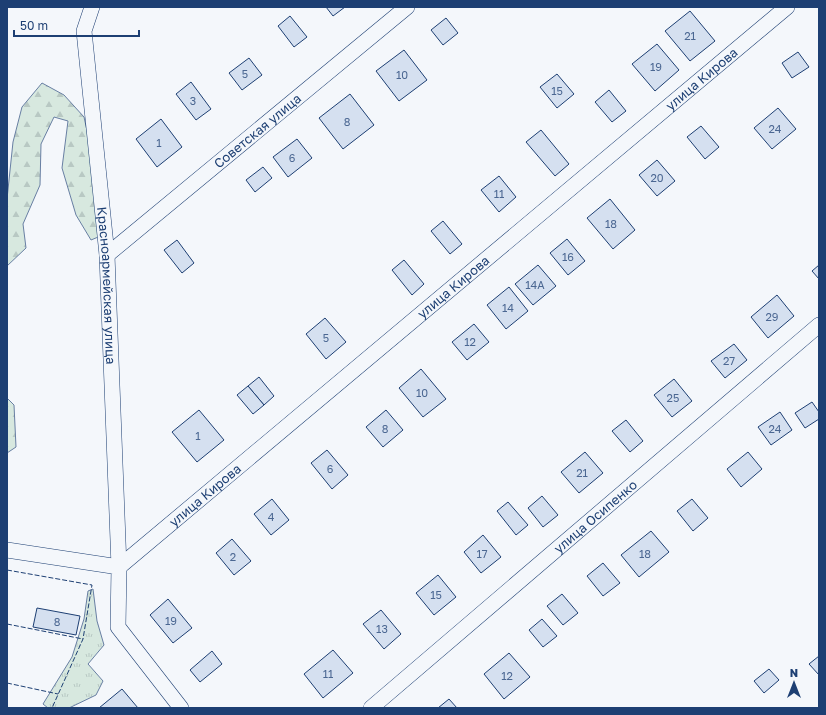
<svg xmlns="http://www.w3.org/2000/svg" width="826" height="715" font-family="'Golos Text',sans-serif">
  <defs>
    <pattern id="grass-tufts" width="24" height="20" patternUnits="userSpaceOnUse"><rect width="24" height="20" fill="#d7e8df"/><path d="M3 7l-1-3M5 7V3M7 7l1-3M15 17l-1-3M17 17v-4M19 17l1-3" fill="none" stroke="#b8c8c3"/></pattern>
    <pattern id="forest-firs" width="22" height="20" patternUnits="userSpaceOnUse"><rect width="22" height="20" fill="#d7e8df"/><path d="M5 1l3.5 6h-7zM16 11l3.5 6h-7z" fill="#b8c8c3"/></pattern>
  </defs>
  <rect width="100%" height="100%" fill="#f4f7fb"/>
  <!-- grass -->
  <polygon fill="url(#grass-tufts)" stroke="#687fa3" points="93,589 97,621 104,645 88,664 103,681 96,695 69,708 48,708 43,704 72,657 84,619 88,591"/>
  <!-- forest -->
  <g fill="url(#forest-firs)" stroke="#687fa3">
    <polygon points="42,83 64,95 84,117 99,185 103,235 91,240 76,215 62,168 68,121 54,117 41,144 40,185 23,224 26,248 7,266 7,199 13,142 22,107"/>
    <polygon points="7,398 14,405 16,447 7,453"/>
  </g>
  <!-- building -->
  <g fill="#d5e0f0" stroke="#1d3f73">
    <polygon points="326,7 345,7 333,16"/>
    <polygon points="690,11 715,41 690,61 665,31"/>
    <polygon points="290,16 307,37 294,47 278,26"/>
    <polygon points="446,18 458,33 443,45 431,30"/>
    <polygon points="657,44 679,70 655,91 632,64"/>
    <polygon points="404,50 427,80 399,101 376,71"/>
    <polygon points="798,52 809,67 792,78 782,63"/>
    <polygon points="249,58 262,75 242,90 229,73"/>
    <polygon points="557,74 574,94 557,108 540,87"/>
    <polygon points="191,82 211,109 196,120 176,94"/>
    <polygon points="609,90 626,111 612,122 595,102"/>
    <polygon points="350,94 374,125 343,149 319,118"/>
    <polygon points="778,108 796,129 772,149 754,128"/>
    <polygon points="161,119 182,147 157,167 136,139"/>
    <polygon points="701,126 719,147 705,159 687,137"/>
    <polygon points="541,130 569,164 555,176 526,142"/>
    <polygon points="297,139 312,158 288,177 273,157"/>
    <polygon points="657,160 675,181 657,196 639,175"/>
    <polygon points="263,167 272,178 255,192 246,180"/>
    <polygon points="499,176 516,197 499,212 481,190"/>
    <polygon points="610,199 635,230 613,249 587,218"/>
    <polygon points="443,221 462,244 450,254 431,231"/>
    <polygon points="567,239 585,261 568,275 550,253"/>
    <polygon points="177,240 194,263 182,273 164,250"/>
    <polygon points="404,260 424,284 412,295 392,270"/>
    <polygon points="538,265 556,286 533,305 515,284"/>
    <polygon points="819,265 819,279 812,271"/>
    <polygon points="509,287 528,311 506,329 487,305"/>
    <polygon points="777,295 794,316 768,338 751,317"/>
    <polygon points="325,318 346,342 326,359 306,334"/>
    <polygon points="474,324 489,342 467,360 452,342"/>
    <polygon points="734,344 747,360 725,378 711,361"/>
    <polygon points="421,369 446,399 423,417 399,388"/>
    <polygon points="259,377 274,396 264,405 248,386"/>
    <polygon points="674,379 692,401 672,417 654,395"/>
    <polygon points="248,386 264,405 253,414 237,395"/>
    <polygon points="812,402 819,412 819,419 805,428 795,413"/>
    <polygon points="199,410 224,440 197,462 172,432"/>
    <polygon points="386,410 403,430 383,447 366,427"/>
    <polygon points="780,412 792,430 771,445 758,427"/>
    <polygon points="626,420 643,441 630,452 612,431"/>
    <polygon points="327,450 348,475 332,489 311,463"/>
    <polygon points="585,452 603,473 579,493 561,472"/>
    <polygon points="748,452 762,469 741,487 727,469"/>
    <polygon points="542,496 558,515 543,527 528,508"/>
    <polygon points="272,499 289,520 271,535 254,514"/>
    <polygon points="692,499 708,518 693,531 677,511"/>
    <polygon points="508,502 528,525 516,535 497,511"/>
    <polygon points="651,531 669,552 639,577 621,555"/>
    <polygon points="483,535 501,557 481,573 464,552"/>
    <polygon points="232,539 251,561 234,575 216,553"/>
    <polygon points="603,563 620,583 603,596 587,576"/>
    <polygon points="438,575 456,597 434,615 416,593"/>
    <polygon points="562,594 578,613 563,625 547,606"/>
    <polygon points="168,599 192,628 173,643 150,615"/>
    <polygon points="37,608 80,616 76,635 33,627"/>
    <polygon points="381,610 401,634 384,649 363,624"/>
    <polygon points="542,619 557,636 543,647 529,630"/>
    <polygon points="333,650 353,673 323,698 304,674"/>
    <polygon points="212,651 222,664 200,682 190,670"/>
    <polygon points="509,653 530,677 504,699 484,674"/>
    <polygon points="819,656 819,675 809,664"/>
    <polygon points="769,669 779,680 764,693 754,681"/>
    <polygon points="122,689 138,708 99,708"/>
    <polygon points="449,699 457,708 438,708"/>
  </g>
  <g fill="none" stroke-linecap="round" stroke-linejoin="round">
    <defs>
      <g id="street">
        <path id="s1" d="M92,7L84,31L107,255L119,567"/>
        <path id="s2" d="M107,255L407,7"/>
        <polyline points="7,550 119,567 118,627 181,708"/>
        <path id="s3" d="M119,567L787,7"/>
        <path id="s4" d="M371,708L819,325"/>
      </g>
    </defs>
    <!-- street casing -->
    <use href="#street" stroke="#1d3f73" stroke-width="16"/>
    <!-- street -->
    <use href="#street" stroke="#f4f7fb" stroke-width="15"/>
    <!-- fence -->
    <g stroke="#1d3f73" stroke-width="1" stroke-dasharray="5 2" stroke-linecap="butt">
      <polyline points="7,570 92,585 83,639 52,708"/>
      <polyline points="7,624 83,639"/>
      <polyline points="7,683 58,694"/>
    </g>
  </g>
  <g text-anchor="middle" stroke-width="3" stroke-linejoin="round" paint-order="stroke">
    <!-- number labels -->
    <g font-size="11" fill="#4b6792">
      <text x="690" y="40">21</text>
      <text x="656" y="71">19</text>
      <text x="245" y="78">5</text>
      <text x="402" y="79">10</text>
      <text x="557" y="95">15</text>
      <text x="193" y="105">3</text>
      <text x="347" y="126">8</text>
      <text x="775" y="133">24</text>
      <text x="159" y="147">1</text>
      <text x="292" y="162">6</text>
      <text x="657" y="182">20</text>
      <text x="499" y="198">11</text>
      <text x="611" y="228">18</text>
      <text x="568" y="261">16</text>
      <text x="535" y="289">14А</text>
      <text x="508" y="312">14</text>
      <text x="772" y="321">29</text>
      <text x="326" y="342">5</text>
      <text x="470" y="346">12</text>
      <text x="729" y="365">27</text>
      <text x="422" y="397">10</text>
      <text x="673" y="402">25</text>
      <text x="385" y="433">8</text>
      <text x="775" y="433">24</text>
      <text x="198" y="440">1</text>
      <text x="330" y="473">6</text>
      <text x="582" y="477">21</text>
      <text x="271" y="521">4</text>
      <text x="482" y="558">17</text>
      <text x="645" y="558">18</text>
      <text x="233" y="561">2</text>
      <text x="436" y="599">15</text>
      <text x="171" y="625">19</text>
      <text x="57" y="626">8</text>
      <text x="382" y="633">13</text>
      <text x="328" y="678">11</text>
      <text x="507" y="680">12</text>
    </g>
    <!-- street labels -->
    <g font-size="13" fill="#1d3f73" stroke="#f4f7fb">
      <text dy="5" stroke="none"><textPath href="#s3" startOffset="760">улица Кирова</textPath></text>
      <text dy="5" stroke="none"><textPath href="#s2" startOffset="195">Советская улица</textPath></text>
      <text dy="5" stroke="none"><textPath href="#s1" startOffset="281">Красноармейская улица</textPath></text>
      <text dy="5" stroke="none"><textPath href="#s3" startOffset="436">улица Кирова</textPath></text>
      <text dy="5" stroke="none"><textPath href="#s3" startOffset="112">улица Кирова</textPath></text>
      <text dy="5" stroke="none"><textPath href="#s4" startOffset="295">улица Осипенко</textPath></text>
    </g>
  </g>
  <!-- border -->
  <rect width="826" height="715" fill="none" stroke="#1d3f73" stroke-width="16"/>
  <!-- north arrow -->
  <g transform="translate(794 683)" stroke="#f4f7fb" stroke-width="3" paint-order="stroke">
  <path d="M0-3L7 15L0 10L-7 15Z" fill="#1d3f73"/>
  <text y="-6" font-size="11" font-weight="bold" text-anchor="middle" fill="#1d3f73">N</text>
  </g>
  <!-- scale -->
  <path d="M14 30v6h125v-6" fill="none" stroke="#1d3f73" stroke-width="2"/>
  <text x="20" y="30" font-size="12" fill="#1d3f73" stroke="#f4f7fb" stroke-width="3" paint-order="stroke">50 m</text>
</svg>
